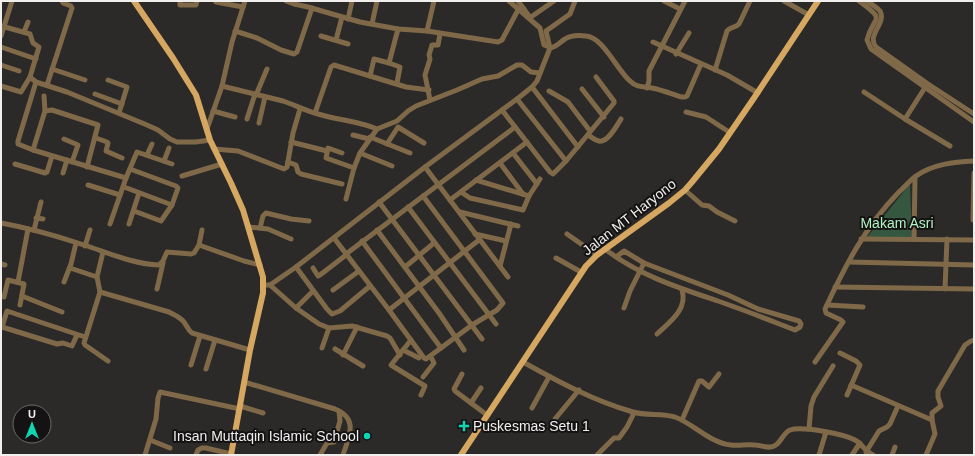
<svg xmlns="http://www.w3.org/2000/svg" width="975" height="456" font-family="Arial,sans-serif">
  <rect width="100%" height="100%" fill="#2c2a28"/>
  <!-- green -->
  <polygon fill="#35563f" points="910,184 912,238 867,237"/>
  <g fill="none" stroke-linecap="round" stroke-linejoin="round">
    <!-- minor -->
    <g stroke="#7f6948" stroke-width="5">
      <polyline points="180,1 180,5 196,5 197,1"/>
      <polyline points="286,1 294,4 308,7 360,22 398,29 427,31 498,42 502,40 518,10 524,9"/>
      <polyline points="509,1 540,28 544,45 549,47"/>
      <polyline points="518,1 529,16 531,17 554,1"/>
      <polyline points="664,1 680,9"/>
      <polyline points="784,1 809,15"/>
      <path d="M859,1C888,22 873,15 867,40L871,49L974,122"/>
      <path d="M867,1C871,4 877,7 880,11C887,23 866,35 876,47L928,84L974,114"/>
      <polyline points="216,2 243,7"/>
      <polyline points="348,19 352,1"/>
      <polyline points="372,24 377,1"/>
      <polyline points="5,27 30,34 33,43 39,47 30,77 36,82 67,92 147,125 158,130 170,139 177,142 196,142 210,140"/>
      <polyline points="235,31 257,38 281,50 294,54 297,52 312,8"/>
      <polyline points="427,31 434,1"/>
      <polyline points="24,32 28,22"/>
      <polyline points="1,36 12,1"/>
      <polyline points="321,36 348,44"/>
      <polyline points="336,40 342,17"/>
      <polyline points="653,42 727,75 758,93"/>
      <polyline points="1,47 36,59"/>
      <polyline points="550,48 546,31 570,14 575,1"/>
      <polyline points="676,54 689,33"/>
      <polyline points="389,63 400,67 397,83"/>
      <polyline points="1,65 19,71"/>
      <polyline points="52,69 85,80"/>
      <path d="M715,70L727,31C730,27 735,28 739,24L750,1"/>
      <polyline points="370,76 374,59 389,63 398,29"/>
      <polyline points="108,80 127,87 119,113"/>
      <polyline points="36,82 18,141 18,144 33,150 126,178"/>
      <polyline points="47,85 72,8 71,6 63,3 62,1"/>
      <polyline points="1,86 21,92 30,77"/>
      <path d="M222,86L283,101C295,105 306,111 318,114C337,120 358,121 377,129"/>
      <polyline points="532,87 578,147"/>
      <polyline points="647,88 649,81 649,71 685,1"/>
      <polyline points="582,89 604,117"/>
      <polyline points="549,91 568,102 590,131"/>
      <polyline points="864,92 905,119 950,146"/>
      <polyline points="95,94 122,104"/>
      <polyline points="256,95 267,69"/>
      <polyline points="44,96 45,111"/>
      <polyline points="517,99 566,161"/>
      <polyline points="430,100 425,75 430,59 429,55 432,45 438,45 440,34"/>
      <polyline points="502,110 550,172 553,174 566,161 614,103 614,101 596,77"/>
      <polyline points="213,111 235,117"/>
      <polyline points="686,112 706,117 729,132"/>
      <polyline points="315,113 331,67 334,65 406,87 429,90"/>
      <polyline points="247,119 255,94"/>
      <polyline points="905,119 926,86"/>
      <polyline points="259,123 265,97"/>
      <polyline points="207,129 222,86 232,42 245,1"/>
      <polyline points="353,135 369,139"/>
      <path d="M588,135C591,137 595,140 599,141C608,143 617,125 621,119"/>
      <polyline points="370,137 410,153"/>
      <polyline points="96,138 107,142 108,143 106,151 122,158"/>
      <polyline points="64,139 78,145 72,162"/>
      <polyline points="291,142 327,151"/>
      <polyline points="387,144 398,127 424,143"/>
      <polyline points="214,149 238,151 284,169 287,167 293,133 300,109"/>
      <polyline points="33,150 45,111 52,110 98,125 87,167"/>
      <polyline points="342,153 328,148 326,158 354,168 346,199"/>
      <polyline points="360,153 392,166"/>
      <polyline points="513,153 537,184"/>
      <polyline points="147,155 152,144"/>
      <polyline points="164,161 169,148"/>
      <polyline points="288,162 296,165 298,172 301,174 342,184"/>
      <polyline points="500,163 523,194"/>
      <polyline points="15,164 45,173 47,172 52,156"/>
      <polyline points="425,167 508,277"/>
      <polyline points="354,168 360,153 377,129 397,121 408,111 416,106 457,90 482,79 498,76 517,65 522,65 531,72 540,73"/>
      <polyline points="130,169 176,186 178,188 172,205 161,221 134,211"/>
      <polyline points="63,173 67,160"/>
      <polyline points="974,173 973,220 974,220"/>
      <polyline points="182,176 222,164"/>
      <polyline points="476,180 529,196"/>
      <polyline points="88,185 120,195"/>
      <polyline points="124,187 172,205"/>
      <polyline points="685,190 702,205 709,206 717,212 735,221"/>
      <polyline points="461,192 470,198 523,210 529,196 540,179"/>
      <polyline points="450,200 527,142"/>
      <polyline points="379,202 482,339"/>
      <polyline points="408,207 496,324"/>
      <polyline points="460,212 518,226"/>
      <polyline points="36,218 43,219"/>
      <path d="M1,223C29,228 57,236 84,245C109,253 133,264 159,265L163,261L167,252L191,254L194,253L199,245L244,261L260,265"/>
      <polyline points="110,224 126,178 137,152 172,164"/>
      <polyline points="129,224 139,193"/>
      <polyline points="248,227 268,229 291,239"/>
      <polyline points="260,228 263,216 266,213 291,219 309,221"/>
      <polyline points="34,230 41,202"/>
      <polyline points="377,230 439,313 464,350"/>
      <polyline points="475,234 506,241"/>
      <polyline points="567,234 597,255"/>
      <polyline points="334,238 389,310 424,358 426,359 472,325 497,310 503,303 423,196"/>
      <polyline points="861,239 974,240"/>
      <polyline points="914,239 915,177"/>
      <polyline points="362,241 441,348"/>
      <polyline points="199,245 202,230"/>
      <polyline points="85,246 90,230"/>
      <path d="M605,249C638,275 679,288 718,301C744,310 769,320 795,330L800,327L801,324L799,321L758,309L728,295L644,263L624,251L616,257"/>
      <path d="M103,252L97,277L100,292L169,312C174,315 180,317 184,322C187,326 188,330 192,333L250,350"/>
      <polyline points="346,254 515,127"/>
      <polyline points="556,258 581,272"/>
      <polyline points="849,262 974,265"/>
      <polyline points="1,264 5,265"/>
      <polyline points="500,266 511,224"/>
      <polyline points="296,267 327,309 332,314 340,311 370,286"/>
      <polyline points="405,267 434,243"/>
      <polyline points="70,268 97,277"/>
      <polyline points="313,268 318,276 320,275 346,255"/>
      <polyline points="18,282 28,229"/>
      <polyline points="64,282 71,264 76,243"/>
      <path d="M264,285H270L296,267L425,167L517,99L532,87L537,81L550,48C557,47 560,42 565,39C571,35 579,35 586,36C603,37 617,70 630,81C637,88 643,86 652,88C662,90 672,94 682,97H685L687,96L701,64"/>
      <polyline points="270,285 296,308 319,324 329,328 352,326 387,336 390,338 400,355"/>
      <polyline points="835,287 974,289"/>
      <polyline points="157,289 163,263"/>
      <polyline points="945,289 947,239"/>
      <polyline points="333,290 359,271"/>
      <polyline points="100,292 84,343 85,345 108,361"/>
      <polyline points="22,296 62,312"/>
      <polyline points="4,297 8,280 24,284 20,305"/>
      <polyline points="827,305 863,307"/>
      <polyline points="296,308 313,291"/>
      <polyline points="624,308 630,291 644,263"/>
      <polyline points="389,310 479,240"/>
      <path d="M657,334C670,322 688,309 682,290"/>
      <polyline points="77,335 72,346 63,343 57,344 2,327 7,311 85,337"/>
      <polyline points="411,340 391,365 425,386 421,395"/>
      <polyline points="322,348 329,328"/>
      <polyline points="335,349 363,366"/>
      <polyline points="403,350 419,358"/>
      <polyline points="840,353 856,361 860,365 847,395"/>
      <polyline points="343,355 357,327"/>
      <path d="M523,362C557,381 594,401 633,412C646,416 662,413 675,417C694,424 710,443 731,445C739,446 747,444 755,445C762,445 769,450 776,445C782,441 783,433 790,430C802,426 844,434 855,440C862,444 865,451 873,455"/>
      <path d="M815,362L843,322L841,320L826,313L825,309C845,266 865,227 898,193C904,188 909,181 916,176C933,164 954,162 974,161"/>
      <polyline points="191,365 200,336"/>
      <polyline points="206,369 215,340"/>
      <polyline points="462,374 454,389 455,391 487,415"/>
      <polyline points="423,377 434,363 431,357"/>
      <path d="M244,382L335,409C359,419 349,436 343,455"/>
      <polyline points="851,385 932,420"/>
      <polyline points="471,403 481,388"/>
      <polyline points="240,406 263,413"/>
      <polyline points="532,408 549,377"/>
      <polyline points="555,419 579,390"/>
      <polyline points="682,420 699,381 702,381 709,387 719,374"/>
      <polyline points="809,429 811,406 814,397 833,366"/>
      <polyline points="150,440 170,448"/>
      <polyline points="866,452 879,431 887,427 890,424 898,406"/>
      <polyline points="145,455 156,419 158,398 160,392 240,409"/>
      <polyline points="196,455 198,450 202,448 206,448 231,454"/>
      <polyline points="320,455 327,443 334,442 340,421 339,411"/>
      <polyline points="597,455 614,438 619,438 627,427 634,413"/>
      <polyline points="819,455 826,432"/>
      <polyline points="852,455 860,443"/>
      <polyline points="892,455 895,447"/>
      <polyline points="926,455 935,434 932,420 932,413 941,406 938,397 938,391 965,345 971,341 974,340"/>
    </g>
    <!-- major -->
    <g stroke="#d5a760" stroke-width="6">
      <polyline points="134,1 173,58 196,95 210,140 231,183 243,210 263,277 263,293 250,350 231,455"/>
      <polyline points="461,455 586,266 597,255 669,203 685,190 692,182 719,149 754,98 818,1"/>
    </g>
  </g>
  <!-- markers -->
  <g fill="#0ed5b4" stroke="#141212" stroke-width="1.5">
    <path d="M462 420h4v4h4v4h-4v4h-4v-4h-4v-4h4z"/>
    <circle cx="367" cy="436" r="4"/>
  </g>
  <g text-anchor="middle" stroke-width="4" stroke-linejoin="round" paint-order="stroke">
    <!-- street labels -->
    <g font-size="14" fill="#f0efee" stroke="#141212">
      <text transform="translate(629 217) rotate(-38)" y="5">Jalan MT Haryono</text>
    </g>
    <!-- park labels -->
    <g font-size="14" fill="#b2f3c4" stroke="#141212">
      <text x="897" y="228">Makam Asri</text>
    </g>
    <!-- poi labels -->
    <g font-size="14" fill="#f0efee" stroke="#141212" text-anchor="start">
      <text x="473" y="431">Puskesmas Setu 1</text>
      <text x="359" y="441" text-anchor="end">Insan Muttaqin Islamic School</text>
    </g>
  </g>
  <!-- border -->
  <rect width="975" height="456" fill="none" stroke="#f0efee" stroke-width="4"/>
  <!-- north arrow -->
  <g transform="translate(32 424)"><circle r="19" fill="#141212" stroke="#6c6a6a"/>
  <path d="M0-3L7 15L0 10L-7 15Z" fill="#0ed5b4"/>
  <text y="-6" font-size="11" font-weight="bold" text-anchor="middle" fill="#f0efee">U</text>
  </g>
</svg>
